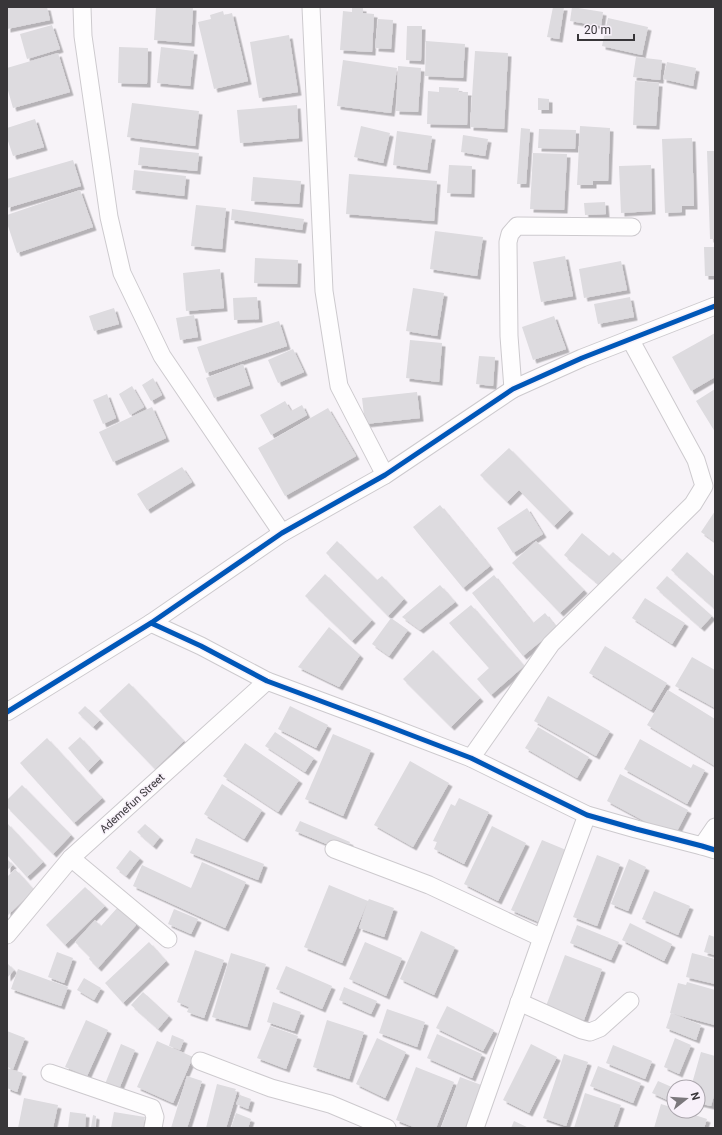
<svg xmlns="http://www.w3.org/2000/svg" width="722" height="1135" font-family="Roboto,sans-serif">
  <defs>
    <filter id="shadow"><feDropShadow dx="3.5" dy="3.5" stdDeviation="0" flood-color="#0004"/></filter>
  </defs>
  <rect width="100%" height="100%" fill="#f7f3f8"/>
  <!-- building -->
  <g fill="#dddbdf" filter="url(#shadow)">
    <polygon points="7,7 47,7 50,20 7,29"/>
    <polygon points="156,7 193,7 191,43 154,40"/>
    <polygon points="352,7 363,8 363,13 374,14 372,52 340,50 343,11 352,12"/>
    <polygon points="553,7 564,7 559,39 547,37"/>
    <polygon points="572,7 603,12 601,26 570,21"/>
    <polygon points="223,11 224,15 232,13 248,81 214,89 198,22 211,19 210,15"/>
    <polygon points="608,18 648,27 642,55 602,46"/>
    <polygon points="378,19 393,20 391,49 375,48"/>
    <polygon points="52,25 60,49 27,59 20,34"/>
    <polygon points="407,26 422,26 421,61 406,60"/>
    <polygon points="289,35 298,92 259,98 250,42"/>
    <polygon points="426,41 465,44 463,78 425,76"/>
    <polygon points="119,47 148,48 147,84 118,83"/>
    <polygon points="161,47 194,51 190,86 157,83"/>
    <polygon points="475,51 508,53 504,129 470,127"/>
    <polygon points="58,53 70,92 13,108 7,87 7,68"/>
    <polygon points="636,57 662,60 660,80 633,77"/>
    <polygon points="343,60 397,68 391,113 337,106"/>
    <polygon points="667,62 696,68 693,86 663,79"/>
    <polygon points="398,66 421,68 418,112 396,111"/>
    <polygon points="635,81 659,83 656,126 633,125"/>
    <polygon points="439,87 459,88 458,92 468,92 467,125 427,124 428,91 439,92"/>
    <polygon points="538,98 549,99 549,110 538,110"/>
    <polygon points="132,103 199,111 195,146 127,137"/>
    <polygon points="297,105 299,138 240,143 237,110"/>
    <polygon points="35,119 44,147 13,156 7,138 7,128"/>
    <polygon points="361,126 390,133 383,163 354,157"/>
    <polygon points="580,126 610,128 608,181 593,181 593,185 577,185"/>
    <polygon points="521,128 530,129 526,184 517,184"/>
    <polygon points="539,129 576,130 575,149 538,148"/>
    <polygon points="397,131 432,136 427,170 393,165"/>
    <polygon points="463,135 488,139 485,156 461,152"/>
    <polygon points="692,138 694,206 682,206 682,212 665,213 662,139"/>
    <polygon points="140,147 199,153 197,171 138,165"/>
    <polygon points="707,151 715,151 715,239 710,239"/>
    <polygon points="533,153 567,154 564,210 530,209"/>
    <polygon points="73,160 81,186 7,208 7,179"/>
    <polygon points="449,165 472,166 471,194 447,193"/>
    <polygon points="651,165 652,211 621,213 619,166"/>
    <polygon points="134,170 186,176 184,196 132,190"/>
    <polygon points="349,174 437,181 434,221 346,214"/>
    <polygon points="253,177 301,181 299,204 251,201"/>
    <polygon points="80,190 93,227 17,253 7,223 7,215"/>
    <polygon points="605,202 606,214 585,215 584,203"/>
    <polygon points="196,205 226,208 222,249 191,246"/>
    <polygon points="232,209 304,219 302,230 231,220"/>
    <polygon points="435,231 483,237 477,276 430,269"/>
    <polygon points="704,247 715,247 715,276 705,276"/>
    <polygon points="565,256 573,296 541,302 533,262"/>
    <polygon points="255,258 298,260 297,284 254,283"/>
    <polygon points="621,261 627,290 584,298 579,269"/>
    <polygon points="220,269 224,308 186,311 183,273"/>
    <polygon points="413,288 444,293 437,336 406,331"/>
    <polygon points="257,297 259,319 234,320 233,298"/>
    <polygon points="630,297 634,317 598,324 594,304"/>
    <polygon points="114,308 119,324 94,331 89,316"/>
    <polygon points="194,315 198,337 180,340 176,318"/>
    <polygon points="554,316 566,349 533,360 522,327"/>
    <polygon points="279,321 287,346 206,373 197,347"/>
    <polygon points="715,333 715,377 691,391 672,357"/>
    <polygon points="410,340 442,343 439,382 406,378"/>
    <polygon points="293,349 304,372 278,383 268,360"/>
    <polygon points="479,356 495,357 493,386 476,384"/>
    <polygon points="243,364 250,385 214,398 206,378"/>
    <polygon points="153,378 162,395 151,401 142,385"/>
    <polygon points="132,386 144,407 130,415 119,394"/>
    <polygon points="715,389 715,432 696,401"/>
    <polygon points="417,392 420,418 365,424 362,398"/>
    <polygon points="107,394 116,418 103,424 93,400"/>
    <polygon points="285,401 291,411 302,405 307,415 271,435 260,415"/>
    <polygon points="152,407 166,438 113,462 99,432"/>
    <polygon points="328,408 356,456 285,496 258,448"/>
    <polygon points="509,448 570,510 554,526 519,490 507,502 480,475"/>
    <polygon points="182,467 192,482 147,510 137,494"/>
    <polygon points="440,505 490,566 463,588 413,527"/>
    <polygon points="527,508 543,534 513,553 497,528"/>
    <polygon points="715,511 715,542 701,532"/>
    <polygon points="582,533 609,556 613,552 625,563 603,588 564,555"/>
    <polygon points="337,541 377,580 382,576 404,599 388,616 326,553"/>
    <polygon points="536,541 584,590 560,613 512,563"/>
    <polygon points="687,552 715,577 715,609 671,570"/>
    <polygon points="325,574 372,620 352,641 305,596"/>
    <polygon points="494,575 533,623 545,613 557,628 523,656 472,593"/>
    <polygon points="667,576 712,616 701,628 656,588"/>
    <polygon points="440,585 455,602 420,630 402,617"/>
    <polygon points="645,598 685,623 672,644 632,618"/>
    <polygon points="471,605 524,666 491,695 477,679 489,668 449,623"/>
    <polygon points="391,618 408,630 389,656 372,644"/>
    <polygon points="329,627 360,655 339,687 298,667"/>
    <polygon points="605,646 667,683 651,710 589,673"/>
    <polygon points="433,650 480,698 451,727 403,679"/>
    <polygon points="692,657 715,670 715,708 675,686"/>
    <polygon points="129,683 184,741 155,769 99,711"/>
    <polygon points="668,690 715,719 715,766 647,725"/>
    <polygon points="548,696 610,731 596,756 534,721"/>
    <polygon points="85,706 100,720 93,727 78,713"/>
    <polygon points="290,706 328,725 316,748 278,729"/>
    <polygon points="538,727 589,757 577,778 525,748"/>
    <polygon points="275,732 314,758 305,772 265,746"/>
    <polygon points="333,734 371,750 343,816 305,799"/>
    <polygon points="80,737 100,759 88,771 68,748"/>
    <polygon points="47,738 102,798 74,823 20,763"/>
    <polygon points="640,739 691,768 693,764 705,770 687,804 624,769"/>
    <polygon points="245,743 299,780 278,812 223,776"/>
    <polygon points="410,761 449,783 413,847 374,825"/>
    <polygon points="620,774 688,810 674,837 607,801"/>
    <polygon points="222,784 262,810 244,839 204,814"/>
    <polygon points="22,785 71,835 53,854 7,807 7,800"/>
    <polygon points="459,798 489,812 464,864 434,849 437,842 433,841 451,804 455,806"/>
    <polygon points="300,821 350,842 346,852 295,831"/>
    <polygon points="7,823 43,862 27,877 7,855"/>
    <polygon points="145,824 160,837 153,846 137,832"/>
    <polygon points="492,826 526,843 498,901 464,884"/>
    <polygon points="196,838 264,864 258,880 190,853"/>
    <polygon points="542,840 571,852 541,923 511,910"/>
    <polygon points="130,850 140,858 126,876 116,868"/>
    <polygon points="597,855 620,864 597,926 573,917"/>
    <polygon points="7,859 13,865 7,870"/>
    <polygon points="629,859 646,867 628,911 611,904"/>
    <polygon points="202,862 246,882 225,928 133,886 142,865 191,888"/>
    <polygon points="15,869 34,890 7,916 7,877"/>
    <polygon points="329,885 368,901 369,899 394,908 384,937 359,928 367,903 342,963 304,947"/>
    <polygon points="85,887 105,906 65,945 46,925"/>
    <polygon points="654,891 690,906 678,935 642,919"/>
    <polygon points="118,907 137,924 98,968 89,959 90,957 75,942 95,920 101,926"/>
    <polygon points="174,909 198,919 191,934 168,924"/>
    <polygon points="630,923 672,944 664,961 622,940"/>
    <polygon points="577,925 619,942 611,960 570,943"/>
    <polygon points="421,931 455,947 434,995 400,979"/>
    <polygon points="709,935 715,937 715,955 704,952"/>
    <polygon points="149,942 166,961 123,1003 105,983"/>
    <polygon points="365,942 402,958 386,996 349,979"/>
    <polygon points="195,950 224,960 204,1018 187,1012 189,1007 177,1002"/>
    <polygon points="57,952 73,958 64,983 48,977"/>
    <polygon points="231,953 266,964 247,1027 212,1017"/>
    <polygon points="692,953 715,959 715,984 686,977"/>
    <polygon points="565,955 602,969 584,1020 546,1006"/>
    <polygon points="7,963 14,970 7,978"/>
    <polygon points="286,966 332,986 322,1009 276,989"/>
    <polygon points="18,969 68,987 61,1006 11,989"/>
    <polygon points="84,978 101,988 94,1000 77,990"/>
    <polygon points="687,982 715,990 715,1025 670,1013 678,983 686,985"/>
    <polygon points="344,987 377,1001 371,1014 339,1000"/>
    <polygon points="143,992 169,1016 158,1029 131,1005"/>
    <polygon points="273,1002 301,1012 294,1031 267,1022"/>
    <polygon points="447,1006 494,1030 483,1051 436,1028"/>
    <polygon points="387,1009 425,1022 417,1047 379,1033"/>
    <polygon points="671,1013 701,1025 696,1040 666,1028"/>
    <polygon points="86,1020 108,1030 87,1076 65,1067"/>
    <polygon points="327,1020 364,1032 349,1079 313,1067"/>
    <polygon points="270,1026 298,1036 286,1069 257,1058"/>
    <polygon points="7,1031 25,1038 13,1069 7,1067"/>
    <polygon points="437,1034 482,1054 472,1078 427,1058"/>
    <polygon points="172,1035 184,1040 180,1050 169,1046"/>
    <polygon points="377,1038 406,1052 385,1098 356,1084"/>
    <polygon points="675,1038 691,1045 679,1074 664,1067"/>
    <polygon points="157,1041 193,1057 173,1103 137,1087"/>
    <polygon points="121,1044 135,1050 119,1089 105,1084"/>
    <polygon points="531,1044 557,1057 529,1113 503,1100"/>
    <polygon points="613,1045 652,1061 645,1079 606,1063"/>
    <polygon points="701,1052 715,1056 715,1092 711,1106 698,1103 698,1087 691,1087"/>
    <polygon points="564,1054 588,1062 566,1126 543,1118"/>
    <polygon points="598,1066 641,1083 633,1103 590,1086"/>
    <polygon points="416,1067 454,1082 436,1128 416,1128 396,1120"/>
    <polygon points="7,1068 23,1073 17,1092 7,1088"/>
    <polygon points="187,1076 202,1081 187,1128 171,1128"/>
    <polygon points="460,1077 484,1086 468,1128 441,1128"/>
    <polygon points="658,1081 674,1088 674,1103 652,1093"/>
    <polygon points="217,1084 236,1089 235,1091 237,1092 226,1128 206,1128"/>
    <polygon points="585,1093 621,1105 613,1128 574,1128"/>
    <polygon points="240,1095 251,1099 248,1109 236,1104"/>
    <polygon points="24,1098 58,1105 53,1128 18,1128"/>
    <polygon points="661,1104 674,1108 674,1111 683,1111 707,1119 704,1128 654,1128"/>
    <polygon points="70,1112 86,1114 85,1128 68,1128"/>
    <polygon points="114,1112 145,1117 143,1128 111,1128"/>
    <polygon points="236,1113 251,1119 248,1128 231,1128"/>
    <polygon points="93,1115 96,1116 95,1128 91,1128"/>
    <polygon points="514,1121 529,1128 511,1128"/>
  </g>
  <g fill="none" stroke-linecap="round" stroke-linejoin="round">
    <defs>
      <g id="minor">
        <polyline points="82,7 83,36 109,217 122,273 162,356 282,533"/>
        <polyline points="311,7 324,291 339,386 385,475"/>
        <polyline points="513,389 509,336 508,242 510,234 517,226 632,227"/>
        <polyline points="151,623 201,646 267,681 377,722 471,758 587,815 636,829 702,846 715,850"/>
        <polyline points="7,712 151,623 282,533 385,475 513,389 582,358 715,306"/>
        <polyline points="471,758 551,644 693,504 704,486 696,460 630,339"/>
        <polyline points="702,846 715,827"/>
        <polyline points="334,849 429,885 542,938"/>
        <polyline points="71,858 168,939"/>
        <polyline points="7,935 71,858 267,681"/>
        <polyline points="519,1002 582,1030 590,1032 600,1028 630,1001"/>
        <polyline points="200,1061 271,1088 330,1104 387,1128"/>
        <polyline points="50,1073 152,1108 155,1117 153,1128"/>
        <polyline points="475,1128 542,938 587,815"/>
      </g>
    </defs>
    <!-- minor casing -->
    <use href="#minor" stroke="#cdcace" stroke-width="19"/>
    <!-- minor -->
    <use href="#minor" stroke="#fefdfe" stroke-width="17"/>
    <defs>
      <g id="cycleway">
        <polyline points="151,623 201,646 267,681 377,722 471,758 587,815 636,829 702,846 715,850"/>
        <polyline points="7,712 151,623 282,533 385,475 513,389 582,358 715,306"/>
      </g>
    </defs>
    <!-- cycleway casing -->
    <use href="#cycleway" stroke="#f8f1fa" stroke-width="8"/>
    <!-- cycleway -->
    <use href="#cycleway" stroke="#0057b8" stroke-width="5"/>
  </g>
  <g text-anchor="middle" stroke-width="3" stroke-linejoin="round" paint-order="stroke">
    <!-- street labels -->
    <g font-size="11" fill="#383639" stroke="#f8f1fa">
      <text transform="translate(132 803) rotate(-42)" y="4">Ademefun Street</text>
    </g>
  </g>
  <!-- border -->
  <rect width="722" height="1135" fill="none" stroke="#383639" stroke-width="16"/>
  <!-- north arrow -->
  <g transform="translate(686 1099) rotate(73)"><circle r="19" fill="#f8f1fa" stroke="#aba6ad"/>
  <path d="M0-3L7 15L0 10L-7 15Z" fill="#7b787c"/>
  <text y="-6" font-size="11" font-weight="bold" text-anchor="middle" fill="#383639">N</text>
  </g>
  <!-- scale -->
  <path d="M578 34v6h56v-6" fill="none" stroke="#383639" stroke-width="2"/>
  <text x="584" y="34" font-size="12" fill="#383639" stroke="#f8f1fa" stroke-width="3" paint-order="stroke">20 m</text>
</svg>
